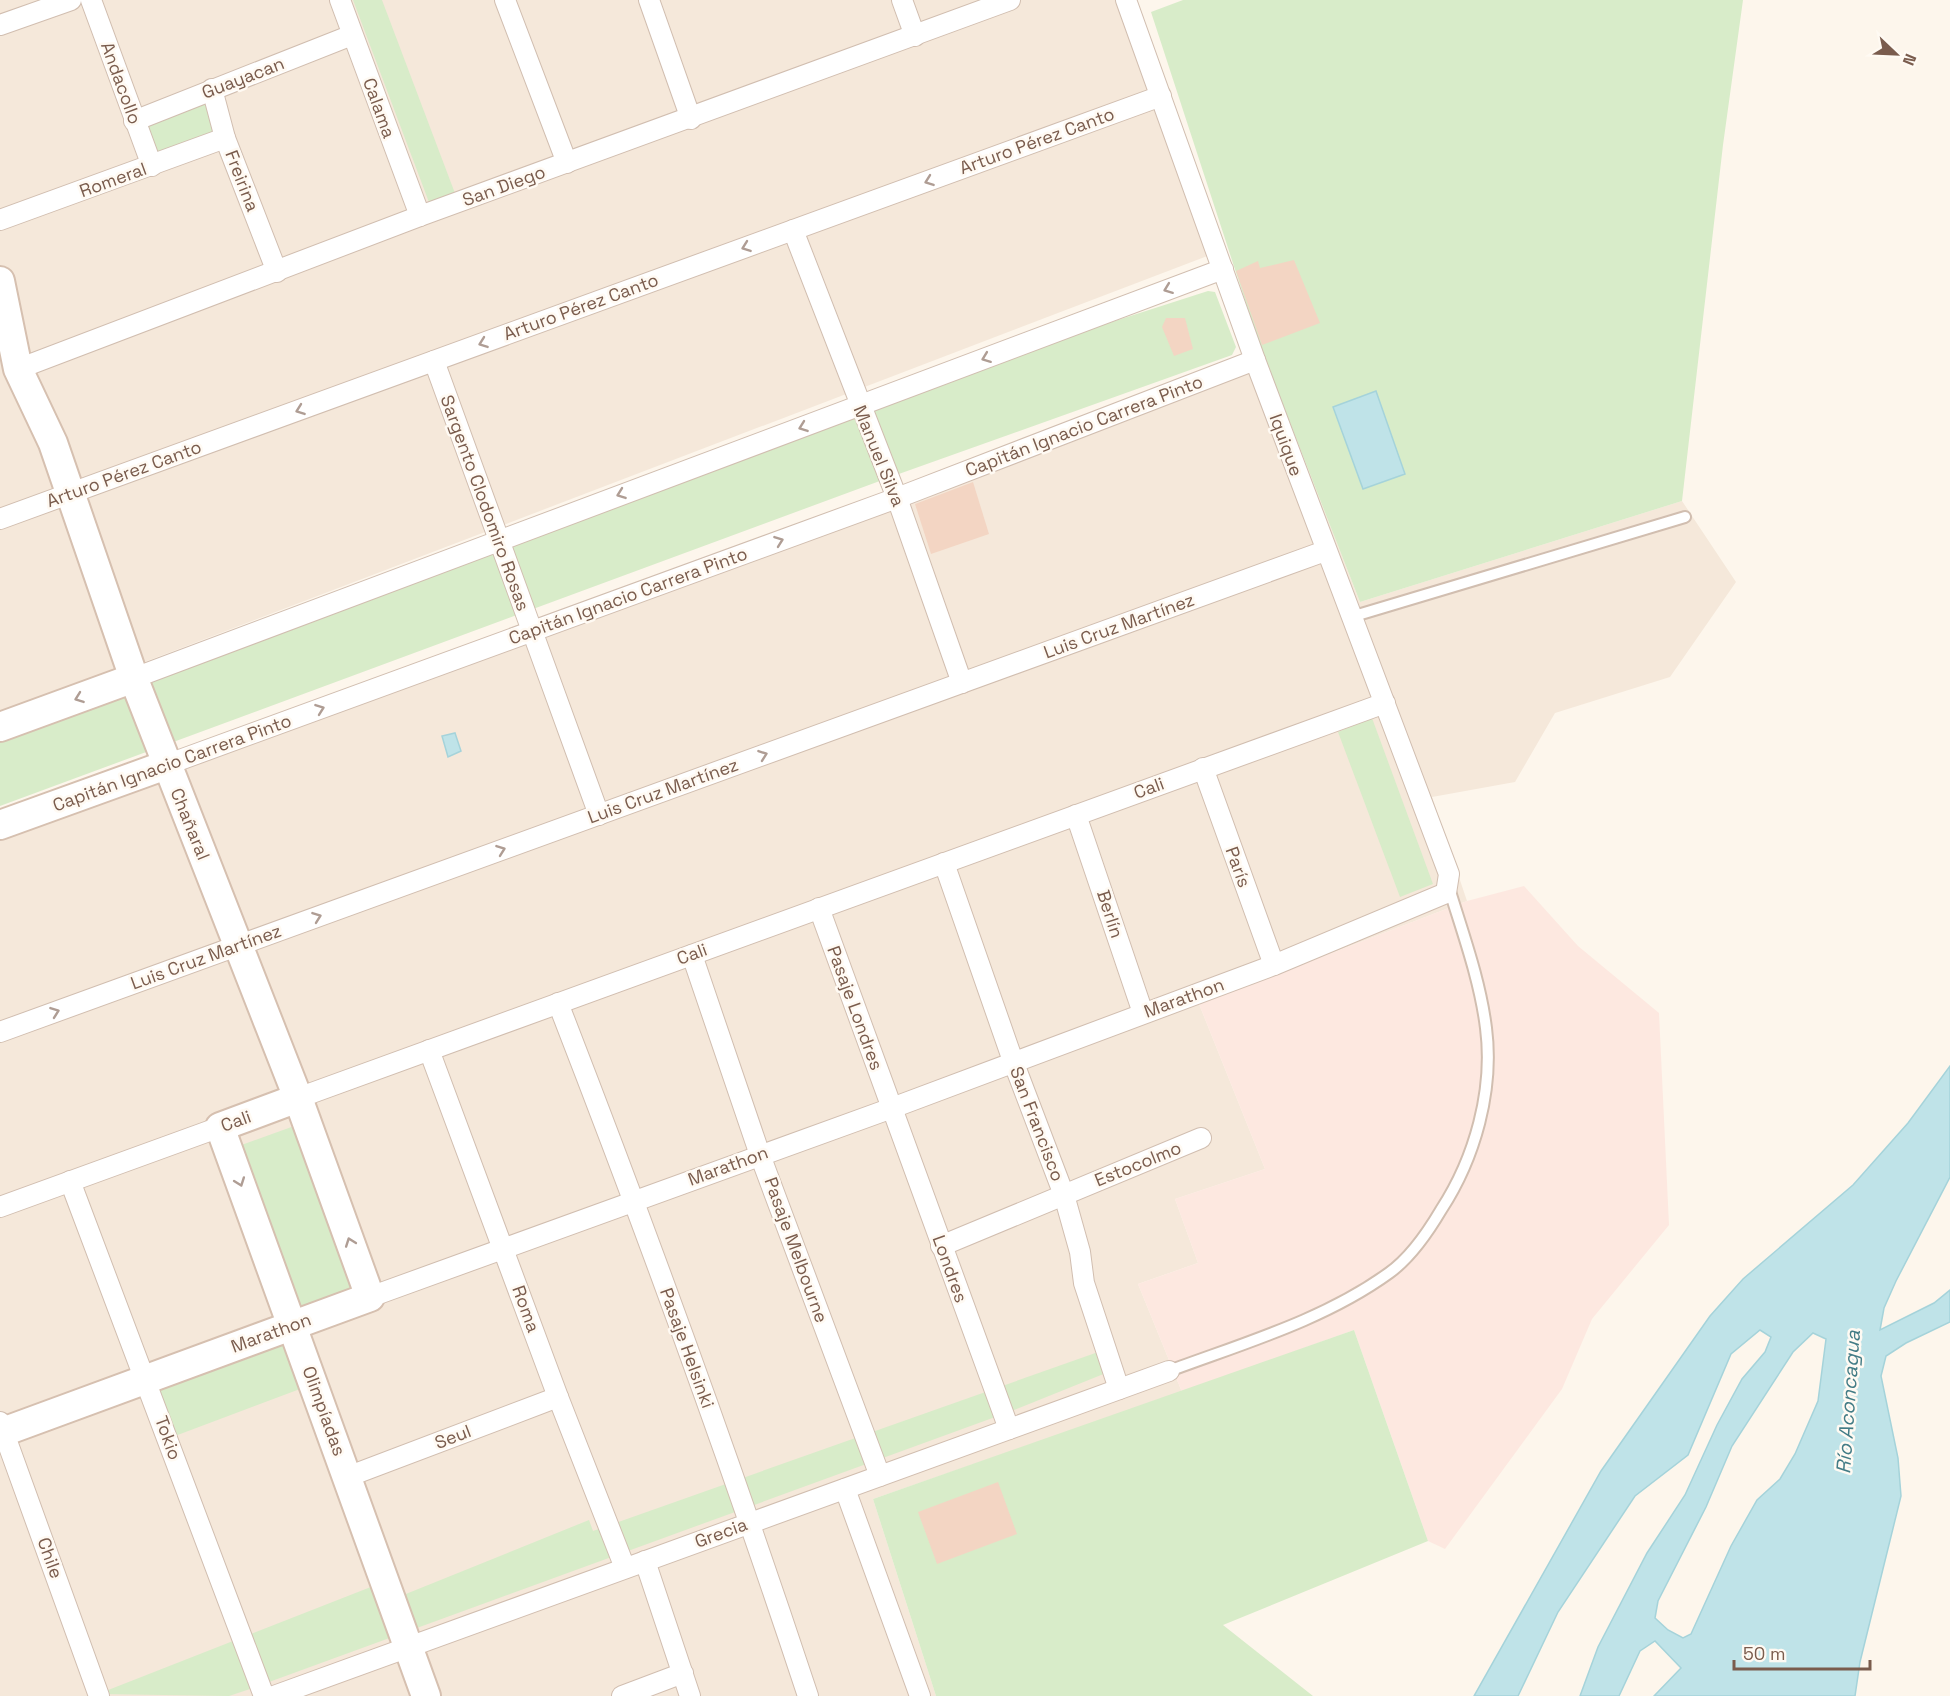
<svg xmlns="http://www.w3.org/2000/svg" width="1950" height="1696" font-family="'Space Grotesk',sans-serif">
  <rect width="100%" height="100%" fill="#fdf6ec"/>
  <!-- residential -->
  <g fill="#f5e8da">
    <polygon points="0,0 1117,0 1210,255 121,671 0,714"/>
    <polygon points="1267,364 1360,602 1682,501 1736,582 1670,677 1555,713 1515,782 1432,797 1467,901 1199,1004 1265,1169 1175,1199 1198,1263 1138,1284 1182,1392 873,1499 936,1696 0,1696 0,837"/>
  </g>
  <!-- commercial -->
  <polygon fill="#fde8e0" points="1524,886 1578,946 1659,1013 1669,1225 1592,1319 1562,1389 1445,1549 1428,1541 1354,1330 1182,1392 1138,1284 1198,1263 1175,1199 1265,1169 1199,1004 1467,901"/>
  <!-- green -->
  <g fill="#d8ecc9">
    <polygon points="353,0 382,0 456,196 430,205"/>
    <polygon points="1183,0 1743,0 1723,145 1682,501 1360,602 1260,346 1151,12"/>
    <polygon points="206,100 216,135 158,158 144,127"/>
    <polygon points="1208,291 1215,292 1236,347 1232,355 896,475 0,806 0,733 1093,328"/>
    <polygon points="1372,718 1433,884 1400,897 1338,732"/>
    <polygon points="297,1125 355,1292 297,1313 233,1148"/>
    <polygon points="1354,1330 1428,1541 1223,1625 1313,1696 936,1696 873,1499"/>
    <polygon points="285,1344 300,1389 175,1436 156,1390"/>
    <polygon points="1101,1351 1106,1373 1009,1412 247,1690 229,1696 98,1694 381,1583 386,1602 589,1520 593,1531"/>
  </g>
  <!-- water -->
  <g fill="#bfe3e8" stroke="#a5d3da" stroke-width="1.5" fill-rule="evenodd">
    <polygon points="1376,391 1405,474 1363,489 1333,407"/>
    <polygon points="455,733 461,751 448,757 442,736"/>
    <path d="M1950,1066V1177L1896,1281L1884,1308L1880,1330L1934,1303L1950,1290V1322L1906,1343L1886,1356L1881,1376L1898,1458L1901,1496L1860,1662L1855,1696H1654L1681,1668L1655,1641L1640,1651L1619,1696H1580L1598,1647L1647,1553L1685,1495L1717,1425L1742,1379L1765,1352L1771,1337L1760,1330L1731,1354L1688,1455L1635,1496L1558,1612L1518,1696H1474L1601,1471L1710,1316L1743,1279L1853,1185L1908,1123ZM1813,1333L1826,1339L1818,1401L1795,1454L1780,1479L1757,1500L1731,1546L1691,1634L1683,1638L1668,1630L1655,1618L1658,1601L1706,1507L1732,1446L1793,1352Z"/>
  </g>
  <!-- building -->
  <g fill="#f3d5c3">
    <polygon points="1294,260 1320,323 1262,345 1236,271 1258,261 1260,268"/>
    <polygon points="1166,318 1185,318 1193,349 1174,356 1162,327"/>
    <polygon points="973,482 989,534 931,554 915,504"/>
    <polygon points="998,1482 1017,1534 937,1564 918,1512"/>
  </g>
  <g fill="none" stroke-linecap="round" stroke-linejoin="round">
    <defs>
      <g id="lane">
        <polyline points="1351,617 1685,517"/>
        <path d="M1169,1371C1244,1343 1324,1320 1389,1273C1410,1258 1428,1232 1441,1210C1475,1158 1494,1090 1486,1028C1480,980 1463,934 1449,888"/>
      </g>
      <g id="street">
        <polyline points="91,0 152,166"/>
        <polyline points="340,0 420,216"/>
        <polyline points="505,0 567,163"/>
        <polyline points="649,0 691,119"/>
        <polyline points="902,0 915,36"/>
        <polyline points="0,25 71,0"/>
        <polyline points="212,89 225,138 277,272"/>
        <polyline points="134,121 352,35"/>
        <polyline points="0,220 225,138"/>
        <polyline points="793,230 897,498 962,683"/>
        <polyline points="434,361 599,815"/>
        <polyline points="18,369 420,216 1010,0"/>
        <polyline points="0,519 1161,96"/>
        <polyline points="134,678 1223,269"/>
        <polyline points="166,765 897,498 1255,360"/>
        <polyline points="1203,768 1274,965"/>
        <polyline points="1076,815 1143,1013"/>
        <polyline points="944,863 1013,1061 1064,1195 1080,1252 1084,1283 1119,1389"/>
        <polyline points="819,908 1009,1429"/>
        <polyline points="692,955 760,1155 880,1476"/>
        <path d="M558,1003C647,1232 731,1463 808,1696"/>
        <polyline points="0,1032 1325,551"/>
        <polyline points="429,1050 558,1397 625,1568"/>
        <polyline points="298,1098 1385,703"/>
        <polyline points="70,1181 264,1696"/>
        <polyline points="0,1207 220,1127"/>
        <polyline points="941,1246 1201,1138"/>
        <polyline points="370,1297 892,1108 1274,965 1446,893 1449,874 1255,360 1126,0"/>
        <polyline points="0,1422 99,1696"/>
        <polyline points="347,1477 558,1397"/>
        <polyline points="845,1489 920,1696"/>
        <polyline points="645,1561 690,1696"/>
        <polyline points="274,1696 1169,1371"/>
        <polyline points="622,1696 683,1673"/>
      </g>
      <g id="secondary">
        <polyline points="0,281 18,369 53,443 137,687 298,1098 370,1297 0,1433"/>
        <polyline points="0,727 134,678"/>
        <polyline points="0,825 166,765"/>
        <polyline points="298,1098 220,1127 426,1696"/>
      </g>
    </defs>
    <!-- lane casing -->
    <use href="#lane" stroke="#d1beb0" stroke-width="14"/>
    <!-- street casing -->
    <use href="#street" stroke="#d1beb0" stroke-width="22"/>
    <!-- secondary casing -->
    <use href="#secondary" stroke="#d6c0b0" stroke-width="32"/>
    <!-- lane -->
    <use href="#lane" stroke="#fff" stroke-width="10"/>
    <!-- street -->
    <use href="#street" stroke="#fff" stroke-width="20"/>
    <!-- secondary -->
    <use href="#secondary" stroke="#fff" stroke-width="28"/>
  </g>
  <!-- one-way arrows -->
  <defs><path id="oneway-chevron" d="M-2-3.5L2.5 0L-2 3.5" fill="none" stroke-width="1.6" stroke-linecap="round" stroke-linejoin="round" transform="scale(1.5)"/></defs>
  <g stroke="#af9d94">
    <use href="#oneway-chevron" transform="translate(929 181) rotate(160)"/>
    <use href="#oneway-chevron" transform="translate(746 247) rotate(160)"/>
    <use href="#oneway-chevron" transform="translate(1168 289) rotate(159)"/>
    <use href="#oneway-chevron" transform="translate(483 343) rotate(160)"/>
    <use href="#oneway-chevron" transform="translate(986 358) rotate(159)"/>
    <use href="#oneway-chevron" transform="translate(300 410) rotate(160)"/>
    <use href="#oneway-chevron" transform="translate(803 427) rotate(160)"/>
    <use href="#oneway-chevron" transform="translate(621 494) rotate(160)"/>
    <use href="#oneway-chevron" transform="translate(779 541) rotate(-20)"/>
    <use href="#oneway-chevron" transform="translate(79 698) rotate(160)"/>
    <use href="#oneway-chevron" transform="translate(320 709) rotate(-20)"/>
    <use href="#oneway-chevron" transform="translate(763 755) rotate(-20)"/>
    <use href="#oneway-chevron" transform="translate(501 850) rotate(-20)"/>
    <use href="#oneway-chevron" transform="translate(317 917) rotate(-20)"/>
    <use href="#oneway-chevron" transform="translate(55 1012) rotate(-20)"/>
    <use href="#oneway-chevron" transform="translate(240 1182) rotate(70)"/>
    <use href="#oneway-chevron" transform="translate(350 1242) rotate(-110)"/>
  </g>
  <g text-anchor="middle" stroke-width="5" stroke-linejoin="round" paint-order="stroke">
    <!-- street labels -->
    <g font-size="18" fill="#7a5c4d" stroke="#fffaf3">
      <text transform="translate(243 78) rotate(-21)" y="6">Guayacan</text>
      <text transform="translate(121 83) rotate(70)" y="6">Andacollo</text>
      <text transform="translate(379 108) rotate(70)" y="6">Calama</text>
      <text transform="translate(1037 141) rotate(-20)" y="6">Arturo Pérez Canto</text>
      <text transform="translate(113 180) rotate(-20)" y="6">Romeral</text>
      <text transform="translate(242 181) rotate(69)" y="6">Freirina</text>
      <text transform="translate(504 186) rotate(-20)" y="6">San Diego</text>
      <text transform="translate(581 307) rotate(-20)" y="6">Arturo Pérez Canto</text>
      <text transform="translate(1084 426) rotate(-21)" y="6">Capitán Ignacio Carrera Pinto</text>
      <text transform="translate(1286 445) rotate(70)" y="6">Iquique</text>
      <text transform="translate(879 456) rotate(68)" y="6">Manuel Silva</text>
      <text transform="translate(124 474) rotate(-20)" y="6">Arturo Pérez Canto</text>
      <text transform="translate(485 503) rotate(70)" y="6">Sargento Clodomiro Rosas</text>
      <text transform="translate(628 596) rotate(-20)" y="6">Capitán Ignacio Carrera Pinto</text>
      <text transform="translate(1119 626) rotate(-20)" y="6">Luis Cruz Martínez</text>
      <text transform="translate(172 763) rotate(-20)" y="6">Capitán Ignacio Carrera Pinto</text>
      <text transform="translate(1149 788) rotate(-20)" y="6">Cali</text>
      <text transform="translate(663 791) rotate(-20)" y="6">Luis Cruz Martínez</text>
      <text transform="translate(190 824) rotate(68)" y="6">Chañaral</text>
      <text transform="translate(1238 867) rotate(70)" y="6">París</text>
      <text transform="translate(1110 914) rotate(72)" y="6">Berlín</text>
      <text transform="translate(692 954) rotate(-20)" y="6">Cali</text>
      <text transform="translate(206 957) rotate(-20)" y="6">Luis Cruz Martínez</text>
      <text transform="translate(1184 998) rotate(-20)" y="6">Marathon</text>
      <text transform="translate(855 1008) rotate(70)" y="6">Pasaje Londres</text>
      <text transform="translate(236 1121) rotate(-20)" y="6">Cali</text>
      <text transform="translate(1037 1124) rotate(69)" y="6">San Francisco</text>
      <text transform="translate(1138 1164) rotate(-22)" y="6">Estocolmo</text>
      <text transform="translate(728 1166) rotate(-20)" y="6">Marathon</text>
      <text transform="translate(796 1250) rotate(70)" y="6">Pasaje Melbourne</text>
      <text transform="translate(950 1269) rotate(70)" y="6">Londres</text>
      <text transform="translate(526 1309) rotate(70)" y="6">Roma</text>
      <text transform="translate(271 1333) rotate(-20)" y="6">Marathon</text>
      <text transform="translate(687 1348) rotate(70)" y="6">Pasaje Helsinki</text>
      <text transform="translate(324 1411) rotate(70)" y="6">Olimpíadas</text>
      <text transform="translate(453 1437) rotate(-21)" y="6">Seul</text>
      <text transform="translate(168 1438) rotate(70)" y="6">Tokio</text>
      <text transform="translate(721 1533) rotate(-20)" y="6">Grecia</text>
      <text transform="translate(50 1558) rotate(70)" y="6">Chile</text>
    </g>
    <!-- water labels -->
    <g font-size="20" font-style="italic" fill="#437c86" stroke="#fffaf3">
      <text transform="translate(1848 1402) rotate(-86)" y="7">Río Aconcagua</text>
    </g>
  </g>
  <!-- north arrow -->
  <g transform="translate(1896 54) rotate(113)" stroke="#fffaf3" stroke-width="4.5" paint-order="stroke">
  <path d="M0-4.5L10 22L0 15L-10 22Z" fill="#7a5c4d"/>
  <text y="-9" font-size="16" font-weight="bold" text-anchor="middle" fill="#7a5c4d">N</text>
  </g>
  <!-- scale -->
  <path d="M1734 1660v9h136v-9" fill="none" stroke="#7a5c4d" stroke-width="3"/>
  <text x="1743" y="1660" font-size="18" fill="#7a5c4d" stroke="#fffaf3" stroke-width="4.5" paint-order="stroke">50 m</text>
</svg>
